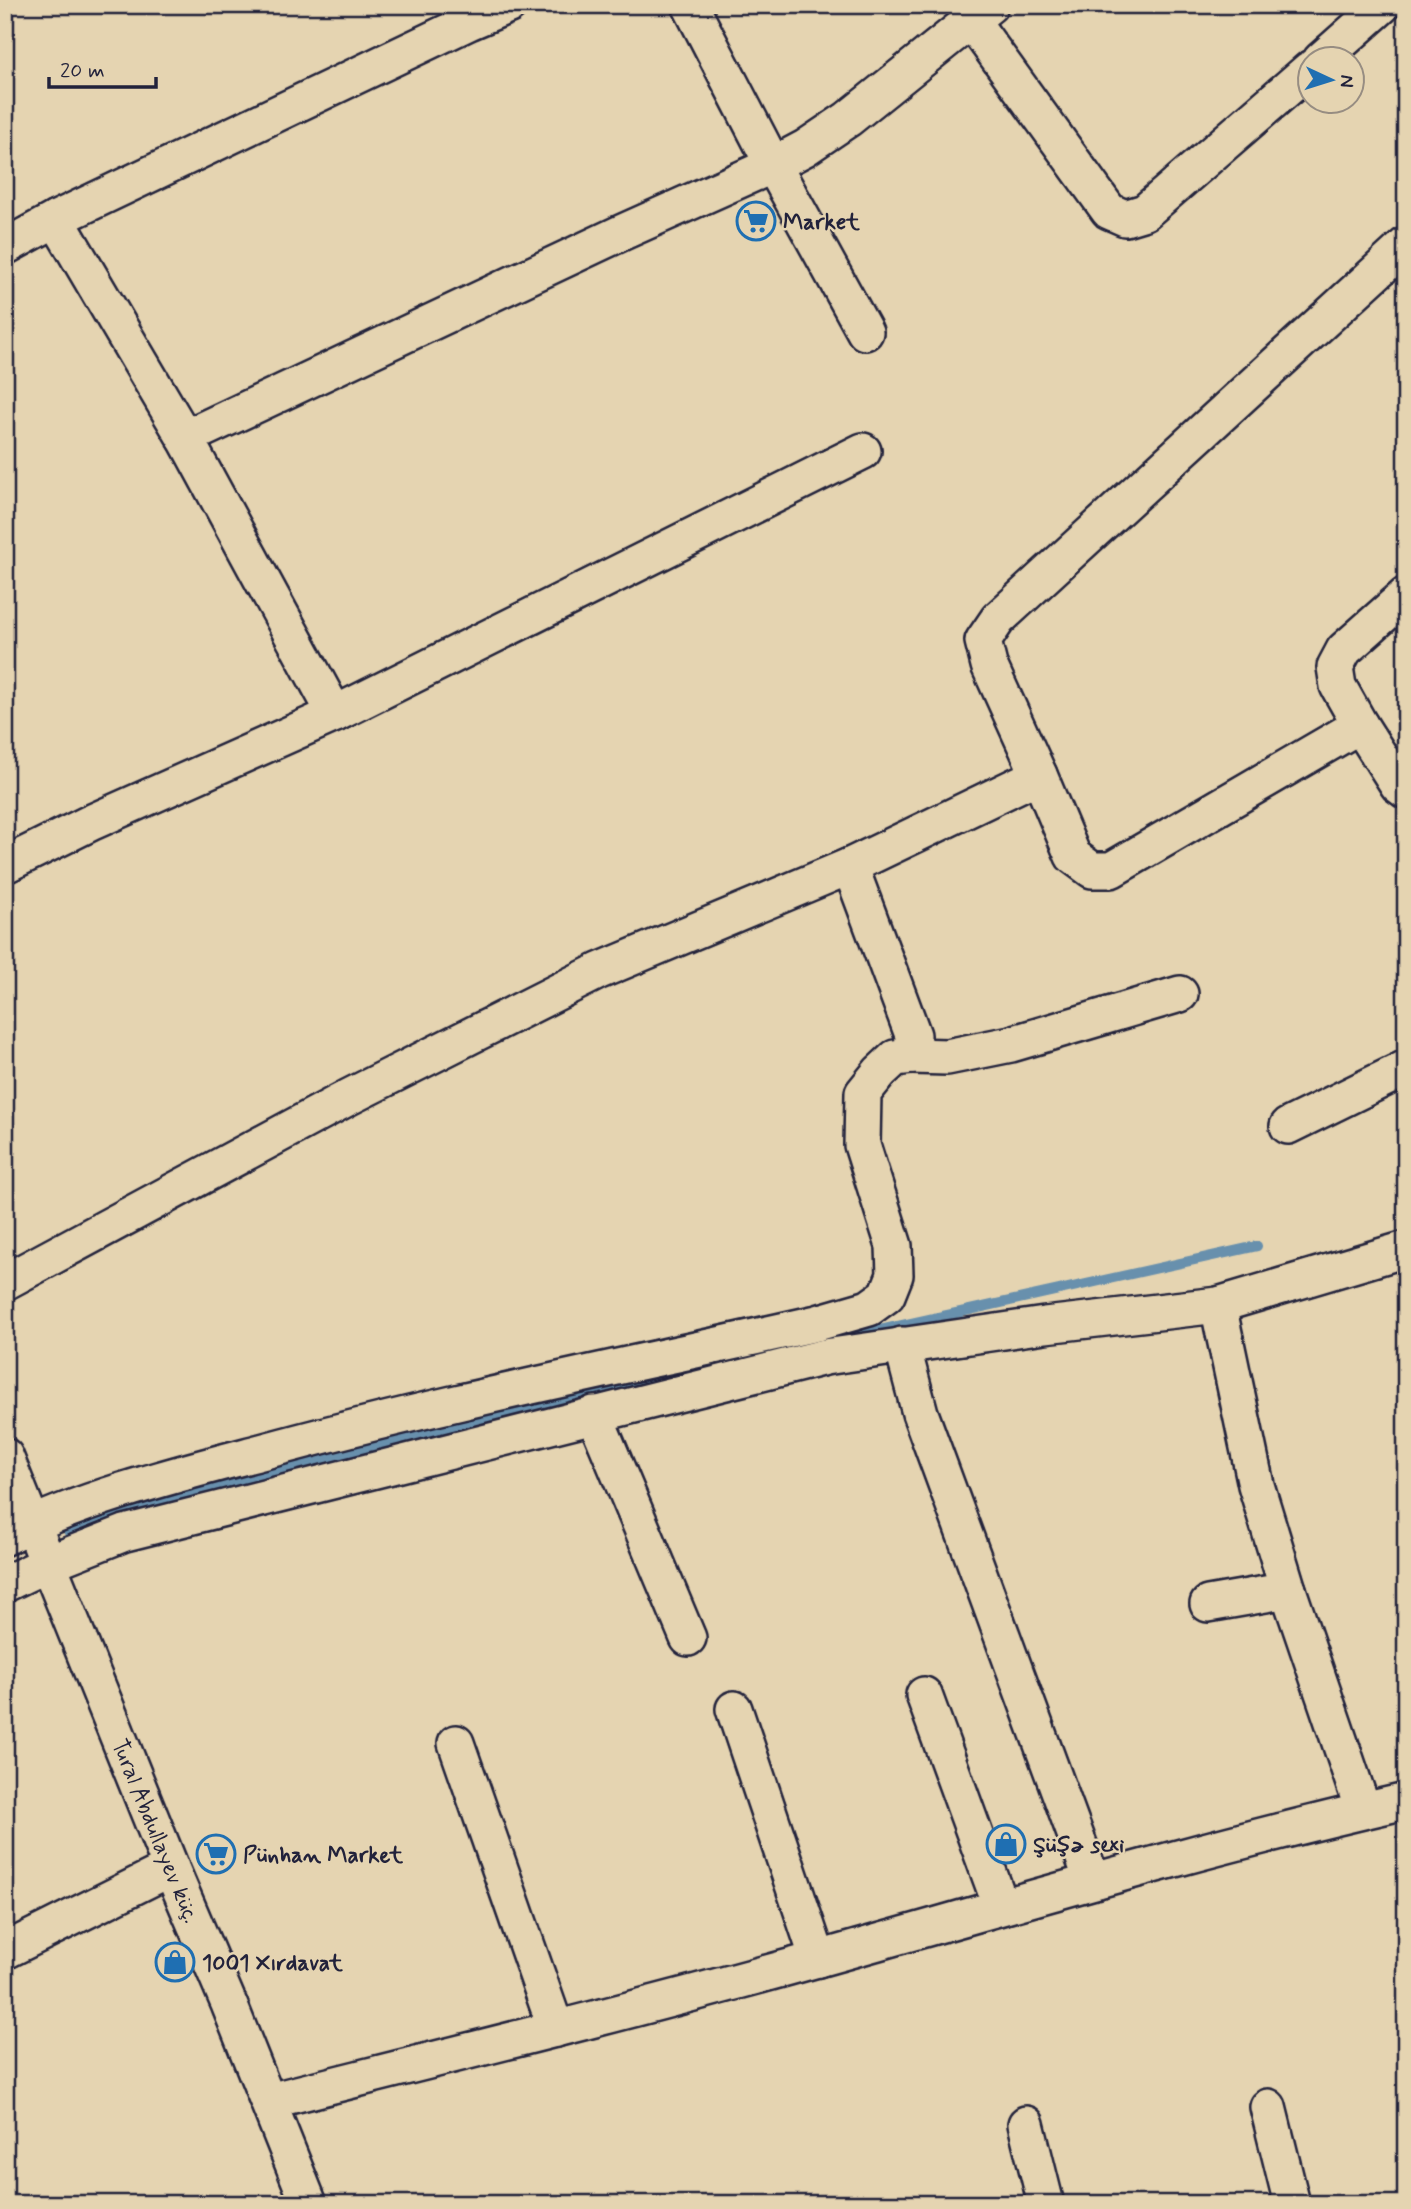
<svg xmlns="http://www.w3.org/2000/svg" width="1411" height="2209" font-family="Mynerve,sans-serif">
  <rect width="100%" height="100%" fill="#e5d4b1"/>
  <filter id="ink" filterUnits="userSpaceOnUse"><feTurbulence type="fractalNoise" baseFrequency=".0143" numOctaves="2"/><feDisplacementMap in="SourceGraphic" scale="14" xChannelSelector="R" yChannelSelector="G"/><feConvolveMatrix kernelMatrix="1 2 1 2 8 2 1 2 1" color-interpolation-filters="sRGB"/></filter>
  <g filter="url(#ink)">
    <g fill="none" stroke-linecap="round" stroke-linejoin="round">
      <!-- stream -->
      <g stroke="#6890ad" stroke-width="10">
        <polyline points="853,1336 1257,1246"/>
        <polyline points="68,1531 205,1489 534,1408 711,1368"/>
      </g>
      <defs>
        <g id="minor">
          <polyline points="690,5 773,165 865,332"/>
          <polyline points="971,20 1109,211 1125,218 1145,212 1310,69"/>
          <polyline points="1321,60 1383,5"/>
          <polyline points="56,219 185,438 335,714"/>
          <polyline points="5,247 56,219 469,22 509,5"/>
          <polyline points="185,438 623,232 773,165 805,148 848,119 990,5"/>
          <polyline points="1360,725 1398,785 1406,791"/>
          <polyline points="1039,775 1073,856 1092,870 1111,870 1360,725 1338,686 1335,667 1344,650 1406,595"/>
          <polyline points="5,865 90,823 335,714 863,451"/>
          <polyline points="912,1056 947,1057 1011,1044 1180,994"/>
          <polyline points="1288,1126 1406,1068"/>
          <polyline points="5,1282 349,1097 599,971 850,866 1039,775 989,665 983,641 998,619 1406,245"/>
          <polyline points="1218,1305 1256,1485 1288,1590 1363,1810"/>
          <polyline points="902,1345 920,1413 1092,1880"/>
          <polyline points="594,1414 688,1638"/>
          <path id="s1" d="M5,1456L171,1868L229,2004L309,2204"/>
          <path d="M5,1537C86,1497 174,1475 261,1452C444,1402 632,1365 817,1323L869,1308L887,1295L895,1275L894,1246L862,1145L863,1093L880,1072L895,1058L912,1056L913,1035L850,866"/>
          <polyline points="5,1584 49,1563 125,1533 825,1357 1045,1325 1218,1305 1406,1249"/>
          <polyline points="1208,1604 1288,1590"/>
          <polyline points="924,1695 1001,1906"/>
          <polyline points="734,1709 818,1959"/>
          <polyline points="456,1743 556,2029"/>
          <polyline points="5,1951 171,1868"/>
          <path d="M269,2101C452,2055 636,2010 818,1959C1014,1904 1208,1846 1406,1801"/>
          <polyline points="1268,2107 1292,2204"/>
          <polyline points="1026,2124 1046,2204"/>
        </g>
      </defs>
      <!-- minor casing -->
      <use href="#minor" stroke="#22223b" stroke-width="40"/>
      <!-- minor -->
      <use href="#minor" stroke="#e5d4b1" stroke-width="35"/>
    </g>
  </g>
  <!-- icons -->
  <defs>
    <symbol id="supermarket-ring" viewBox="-11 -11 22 22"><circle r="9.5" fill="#e5d4b1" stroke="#1f6fb2" stroke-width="1.5"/><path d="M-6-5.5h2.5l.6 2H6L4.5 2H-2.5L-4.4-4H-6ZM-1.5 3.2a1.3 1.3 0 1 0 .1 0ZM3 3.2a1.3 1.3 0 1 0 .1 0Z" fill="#1f6fb2"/></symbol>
    <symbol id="shop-ring" viewBox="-11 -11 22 22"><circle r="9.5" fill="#e5d4b1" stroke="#1f6fb2" stroke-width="1.5"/><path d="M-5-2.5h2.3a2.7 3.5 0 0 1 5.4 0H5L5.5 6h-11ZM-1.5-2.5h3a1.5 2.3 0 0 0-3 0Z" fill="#1f6fb2"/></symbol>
  </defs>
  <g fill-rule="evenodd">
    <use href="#supermarket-ring" x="734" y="199" width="44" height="44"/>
    <use href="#shop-ring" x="984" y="1822" width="44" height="44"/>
    <use href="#supermarket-ring" x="194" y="1832" width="44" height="44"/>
    <use href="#shop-ring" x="153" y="1940" width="44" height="44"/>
  </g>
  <g text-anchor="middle" stroke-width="5" stroke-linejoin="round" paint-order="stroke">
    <!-- poi labels -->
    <g font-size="23" font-weight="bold" fill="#22223b" stroke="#e5d4b1" text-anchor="start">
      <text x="783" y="229">Market</text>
      <text x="1033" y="1852">Şüşə sexi</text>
      <text x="243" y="1862">Pünhan Market</text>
      <text x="202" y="1970">1001 Xırdavat</text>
    </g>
    <!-- street labels -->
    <g font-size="23" fill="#22223b" stroke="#e5d4b1">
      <text dy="8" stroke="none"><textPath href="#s1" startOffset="404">Tural Abdullayev küç.</textPath></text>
    </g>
  </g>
  <!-- margin -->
  <rect width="1411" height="2209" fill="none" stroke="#e5d4b1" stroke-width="28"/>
  <rect x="14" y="14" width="1383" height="2181" fill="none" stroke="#22223b" stroke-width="2.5" filter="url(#ink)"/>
  <!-- north arrow -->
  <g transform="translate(1331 80) rotate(94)"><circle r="33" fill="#e5d4b1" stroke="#978d82" stroke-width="2"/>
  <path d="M0-5L12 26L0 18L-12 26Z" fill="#1f6fb2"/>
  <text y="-10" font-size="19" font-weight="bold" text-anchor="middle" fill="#22223b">N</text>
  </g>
  <!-- scale -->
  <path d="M49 77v10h107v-10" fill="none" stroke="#22223b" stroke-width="3.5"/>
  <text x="60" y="77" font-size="21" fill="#22223b" stroke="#e5d4b1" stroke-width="5" paint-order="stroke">20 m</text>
</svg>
